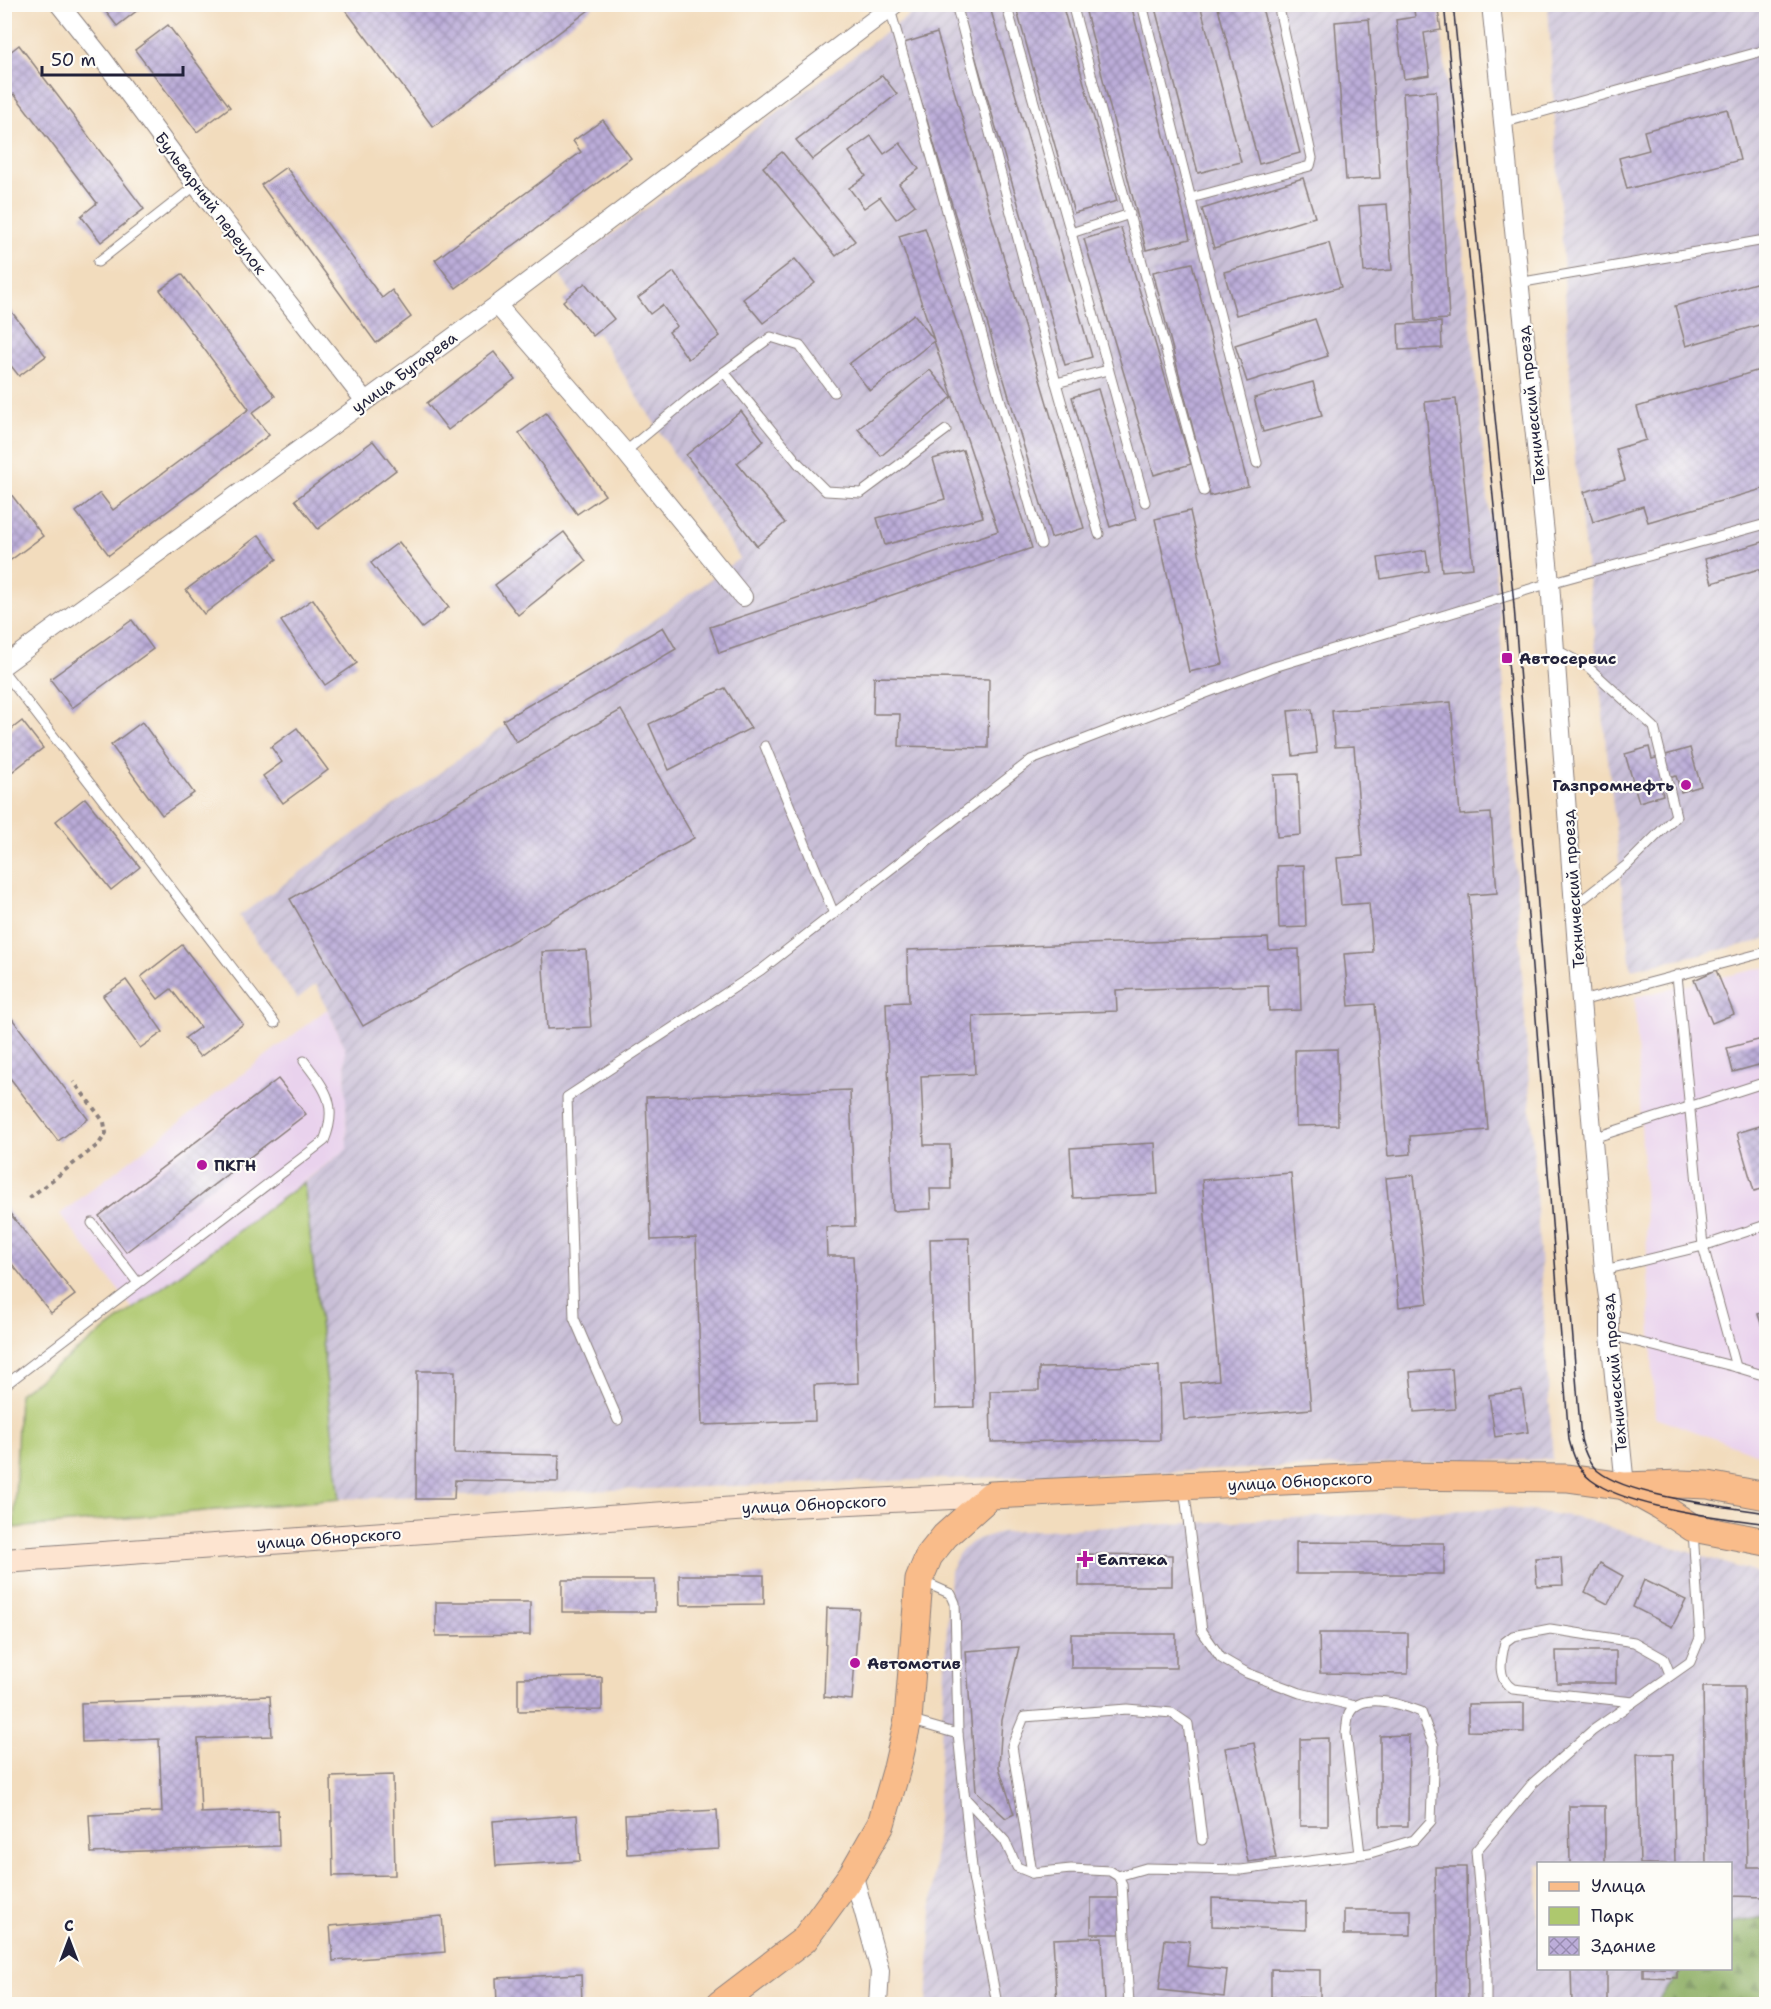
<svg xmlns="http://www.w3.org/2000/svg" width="1771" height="2009" font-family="'Shantell Sans',sans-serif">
  <defs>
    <pattern id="industrial-furrows" width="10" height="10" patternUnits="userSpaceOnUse" patternTransform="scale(1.5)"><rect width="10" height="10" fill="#c9bfd7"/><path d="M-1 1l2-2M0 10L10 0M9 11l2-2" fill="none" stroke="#aca4b9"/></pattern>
    <pattern id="forest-firs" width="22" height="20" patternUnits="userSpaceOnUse" patternTransform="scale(1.5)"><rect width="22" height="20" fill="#8aac61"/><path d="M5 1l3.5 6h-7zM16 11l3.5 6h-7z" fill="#708c51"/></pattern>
    <pattern id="building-cross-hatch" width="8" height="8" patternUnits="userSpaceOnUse" patternTransform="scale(1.5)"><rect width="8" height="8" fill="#bcadd9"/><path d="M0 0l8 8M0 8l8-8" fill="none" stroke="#988cb1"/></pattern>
  </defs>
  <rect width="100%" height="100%" fill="#fdfcf7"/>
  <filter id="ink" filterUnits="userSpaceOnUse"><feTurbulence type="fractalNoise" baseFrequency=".0167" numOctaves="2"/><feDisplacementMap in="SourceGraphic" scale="12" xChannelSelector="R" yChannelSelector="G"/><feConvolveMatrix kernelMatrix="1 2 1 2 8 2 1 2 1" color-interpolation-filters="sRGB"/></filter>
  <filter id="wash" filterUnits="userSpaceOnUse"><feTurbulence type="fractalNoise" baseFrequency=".008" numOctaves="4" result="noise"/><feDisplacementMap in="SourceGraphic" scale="24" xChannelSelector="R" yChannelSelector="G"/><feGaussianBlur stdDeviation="1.35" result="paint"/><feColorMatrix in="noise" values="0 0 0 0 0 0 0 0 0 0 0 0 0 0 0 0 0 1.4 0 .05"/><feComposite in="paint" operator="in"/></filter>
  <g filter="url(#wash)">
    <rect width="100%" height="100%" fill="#f2dcbd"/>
    <!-- built -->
    <g fill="#e9d2ed">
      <polygon points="1766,967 1766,1457 1655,1417 1635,997"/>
      <polygon points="327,1009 345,1047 347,1149 133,1309 60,1214"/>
    </g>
    <!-- industrial -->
    <g fill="url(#industrial-furrows)" fill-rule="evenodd">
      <polygon points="923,5 1439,5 1499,611 1553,1459 340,1499 304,1182 347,1149 345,1047 316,984 297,999 239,916 740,558 559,273"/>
      <polygon points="1548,5 1766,5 1766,940 1631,969 1575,461"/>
      <path d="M1508,1508L1577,1517L1766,1576V2004H927L950,1571L960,1551L977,1539L1001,1532ZM1538,1864H1730V1968H1538Z"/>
    </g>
    <!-- forest -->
    <polygon fill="url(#forest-firs)" stroke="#56674e" stroke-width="1.5" points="1766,1917 1766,2004 1656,2004 1684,1969 1730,1968 1731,1923"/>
    <!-- park -->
    <polygon fill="#aec86e" stroke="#687554" stroke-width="1.5" points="304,1182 340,1499 14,1528 19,1394"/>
    <g id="blocks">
      <!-- building -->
      <g fill="url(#building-cross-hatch)">
        <polygon points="100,4 142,4 143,6 117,26"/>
        <polygon points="341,4 590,4 593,7 433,127"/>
        <polygon points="960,4 989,4 1092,357 1065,365"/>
        <polygon points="1015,4 1062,4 1117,201 1074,213"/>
        <polygon points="1084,4 1131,4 1190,239 1146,250"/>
        <polygon points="1154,4 1200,4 1241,162 1198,173"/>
        <polygon points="1217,4 1261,4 1300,153 1259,164"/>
        <polygon points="1413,4 1437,4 1441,30 1424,33 1430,75 1404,79 1396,20 1415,17"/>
        <polygon points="1369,19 1380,178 1346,180 1335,22"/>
        <polygon points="168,25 230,107 197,132 135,50"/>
        <polygon points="937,33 1084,528 1051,538 904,43"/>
        <polygon points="19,45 144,209 101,242 81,216 97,203 14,94 5,101 5,56"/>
        <polygon points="882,75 897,94 812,160 796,140"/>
        <polygon points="1436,91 1449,319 1416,321 1403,93"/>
        <polygon points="1727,109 1740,160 1627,189 1619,158 1649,150 1644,131"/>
        <polygon points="603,120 631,158 456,288 435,260 581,152 573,141"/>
        <polygon points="871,136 884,154 900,143 919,169 899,184 915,205 896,219 880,197 864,208 849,188 866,176 849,152"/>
        <polygon points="782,152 855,241 836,256 763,167"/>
        <polygon points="286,167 382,298 392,290 411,317 376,343 261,185"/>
        <polygon points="1303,178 1315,217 1214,248 1202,209"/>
        <polygon points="1387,204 1392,270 1364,272 1359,206"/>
        <polygon points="925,228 1032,548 719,653 710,627 998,531 934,341 870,391 849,364 914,314 934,340 899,236"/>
        <polygon points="1121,228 1191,464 1154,475 1084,239"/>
        <polygon points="1329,243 1341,287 1236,315 1224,272"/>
        <polygon points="795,259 815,283 763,323 743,299"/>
        <polygon points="1192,263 1248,486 1210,496 1153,272"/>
        <polygon points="674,272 720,336 688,359 669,332 677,326 662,305 650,314 638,298"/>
        <polygon points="182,274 275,396 252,413 269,435 109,555 76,512 100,493 113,510 249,409 160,290"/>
        <polygon points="1766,280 1766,323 1686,346 1675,306"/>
        <polygon points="585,283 614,319 593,336 563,301"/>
        <polygon points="4,302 46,356 19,376 4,357"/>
        <polygon points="1315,319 1328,356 1247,382 1235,345"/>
        <polygon points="1441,322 1442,348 1399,350 1398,324"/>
        <polygon points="494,352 515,379 448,430 427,403"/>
        <polygon points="1766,368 1766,488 1648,522 1643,506 1593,522 1584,492 1625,480 1616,449 1646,440 1637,407"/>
        <polygon points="930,370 952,397 881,456 858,429"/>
        <polygon points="1313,382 1322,416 1263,432 1254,398"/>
        <polygon points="1098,389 1136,519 1110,527 1072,397"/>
        <polygon points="1456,399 1473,568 1442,571 1425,402"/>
        <polygon points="741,411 764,441 737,463 785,523 757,546 686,455"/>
        <polygon points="546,413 605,495 577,514 519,433"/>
        <polygon points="373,441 396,470 318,529 295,500"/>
        <polygon points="963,450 983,517 885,545 877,518 945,499 933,459"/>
        <polygon points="4,485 43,536 4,565"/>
        <polygon points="1190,511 1223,664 1189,672 1155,519"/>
        <polygon points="564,532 586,561 518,615 495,585"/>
        <polygon points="259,535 277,559 204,614 186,590"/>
        <polygon points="1766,541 1766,593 1759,569 1712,583 1705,559"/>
        <polygon points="399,542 449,607 422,628 371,563"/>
        <polygon points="1426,550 1429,571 1381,579 1378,558"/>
        <polygon points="313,599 357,663 325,685 281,621"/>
        <polygon points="132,620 153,649 72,708 50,679"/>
        <polygon points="663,627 676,649 516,742 503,720"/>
        <polygon points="874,677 989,679 988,748 899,746 900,714 873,714"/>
        <polygon points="725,688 751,728 669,770 649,724"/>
        <polygon points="1451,702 1460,815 1491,813 1497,893 1469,895 1488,1130 1410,1136 1411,1154 1388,1156 1375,1004 1349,1006 1344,954 1373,952 1369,903 1341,905 1337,858 1363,856 1354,746 1335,747 1332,711"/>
        <polygon points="1312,709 1317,753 1293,756 1288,711"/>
        <polygon points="621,710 694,838 363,1026 290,899"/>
        <polygon points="22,721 43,748 4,778 4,735"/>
        <polygon points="142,722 194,793 162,815 111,745"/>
        <polygon points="297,728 328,770 283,803 263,776 282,762 271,747"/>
        <polygon points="1649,747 1652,759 1690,748 1701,786 1681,792 1676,776 1659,781 1663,795 1639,802 1625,754"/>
        <polygon points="1298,774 1301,835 1277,837 1274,775"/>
        <polygon points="85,798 140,867 111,890 56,821"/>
        <polygon points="1304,865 1306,927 1279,928 1277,866"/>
        <polygon points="1268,938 1269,950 1299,949 1301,1010 1269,1011 1268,985 1116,990 1117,1011 973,1016 975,1074 921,1076 924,1145 950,1145 951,1189 930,1189 931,1209 893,1211 886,1003 909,1002 907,950"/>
        <polygon points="182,945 243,1024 200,1057 185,1038 200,1027 171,989 158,999 141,977"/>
        <polygon points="586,950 591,1027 547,1029 542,952"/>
        <polygon points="1716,970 1734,1014 1712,1023 1694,980"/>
        <polygon points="126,980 163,1032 140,1048 103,996"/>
        <polygon points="4,1008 88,1119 58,1141 4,1070"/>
        <polygon points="1766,1038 1766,1063 1733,1072 1727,1048"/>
        <polygon points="1337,1049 1338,1125 1296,1126 1295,1050"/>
        <polygon points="278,1079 306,1114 126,1252 99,1216"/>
        <polygon points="850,1090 855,1226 826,1227 827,1256 853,1256 858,1383 814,1385 815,1421 702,1425 696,1238 651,1240 646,1097"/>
        <polygon points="1766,1124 1766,1188 1754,1191 1737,1133"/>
        <polygon points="1155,1143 1158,1194 1073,1198 1070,1148"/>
        <polygon points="1291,1173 1311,1409 1184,1420 1181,1384 1219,1380 1202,1180"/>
        <polygon points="1414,1175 1428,1303 1399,1307 1386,1178"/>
        <polygon points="4,1206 75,1295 51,1313 4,1254"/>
        <polygon points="969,1238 974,1407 935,1408 930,1239"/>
        <polygon points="1766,1311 1766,1339 1758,1314"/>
        <polygon points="1159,1366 1160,1440 991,1442 990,1391 1039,1390 1039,1368"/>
        <polygon points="1452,1369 1455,1409 1414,1412 1410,1372"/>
        <polygon points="417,1371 455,1371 454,1453 559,1455 558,1482 455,1480 454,1499 416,1499"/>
        <polygon points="1522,1390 1528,1432 1495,1437 1489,1395"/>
        <polygon points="1296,1542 1444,1543 1444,1574 1296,1574"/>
        <polygon points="1079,1554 1172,1555 1172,1586 1079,1586"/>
        <polygon points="1561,1557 1563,1585 1537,1586 1535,1558"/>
        <polygon points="1600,1563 1623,1576 1608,1604 1585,1592"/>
        <polygon points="679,1575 764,1575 764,1604 680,1605"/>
        <rect x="562" y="1580" width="93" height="32"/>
        <polygon points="1644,1580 1686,1600 1672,1627 1633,1607"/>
        <polygon points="436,1602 530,1602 530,1635 436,1636"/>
        <polygon points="827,1608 859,1609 852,1700 824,1697"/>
        <polygon points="1319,1633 1408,1633 1408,1674 1320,1673"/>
        <rect x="1071" y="1634" width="105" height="34"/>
        <polygon points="1019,1647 1002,1720 999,1767 1014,1814 1006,1818 976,1791 966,1651"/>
        <polygon points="1556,1651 1616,1651 1616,1683 1557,1683"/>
        <polygon points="602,1677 602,1710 518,1711 518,1678"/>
        <polygon points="1703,1687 1744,1687 1747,1867 1766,1867 1766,1897 1730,1896 1730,1864 1706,1864"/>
        <polygon points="270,1696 272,1736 198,1739 201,1813 278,1810 279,1846 91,1853 89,1815 162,1812 159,1739 82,1742 81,1703"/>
        <polygon points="1524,1703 1524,1732 1468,1731 1468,1704"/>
        <polygon points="1409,1735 1408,1826 1380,1826 1380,1736"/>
        <polygon points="1328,1738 1328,1826 1300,1826 1300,1739"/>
        <polygon points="1254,1743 1276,1858 1248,1862 1225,1748"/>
        <polygon points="1637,1754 1673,1754 1675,1864 1640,1864"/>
        <polygon points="393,1775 395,1875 333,1876 331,1777"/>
        <polygon points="1569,1806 1605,1806 1605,1864 1570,1864"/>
        <polygon points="717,1810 719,1849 627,1854 625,1815"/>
        <polygon points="577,1815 580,1861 496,1866 493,1821"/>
        <polygon points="1435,1867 1466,1867 1468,2004 1437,2004"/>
        <rect x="1091" y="1898" width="29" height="36"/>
        <polygon points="1212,1898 1306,1902 1306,1930 1212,1926"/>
        <rect x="1344" y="1910" width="67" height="25"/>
        <polygon points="442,1916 445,1952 333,1961 330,1926"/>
        <polygon points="1102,1937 1105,2004 1057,2004 1053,1939"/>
        <polygon points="1165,1939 1190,1941 1187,1966 1227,1970 1224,1997 1159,1990"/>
        <polygon points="1571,1968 1607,1968 1607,2004 1572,2004"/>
        <polygon points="1643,1968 1677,1968 1677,1978 1643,1977"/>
        <polygon points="1271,1969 1320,1970 1320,1998 1271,1997"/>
        <polygon points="581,1974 582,2004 497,2004 496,1978"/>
      </g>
    </g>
  </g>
  <g filter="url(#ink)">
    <use href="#blocks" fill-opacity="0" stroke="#8a7f7c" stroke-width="1.5"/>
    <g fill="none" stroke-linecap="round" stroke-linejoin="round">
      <defs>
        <g id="service">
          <polyline points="956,4 1056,383 1099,534"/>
          <polyline points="1006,4 1071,233 1145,502"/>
          <polyline points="1072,4 1204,491"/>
          <polyline points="1142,4 1257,463"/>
          <polyline points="890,9 1041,544"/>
          <polyline points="1502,123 1766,50"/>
          <polyline points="1191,198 1310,166 1312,158 1278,4"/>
          <polyline points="1071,233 1130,214"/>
          <polyline points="98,262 196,185"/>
          <polyline points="1518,283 1759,241"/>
          <polyline points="724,372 771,337 800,346 834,392"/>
          <polyline points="1056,383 1108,370"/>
          <polyline points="625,452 691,397 724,372 798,463 826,491 861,493 946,430"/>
          <polyline points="1555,649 1588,667 1654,727 1676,816 1628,864 1574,906"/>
          <polyline points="4,672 275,1023"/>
          <polyline points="765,746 834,914"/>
          <polyline points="1677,975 1703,1246 1766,1225"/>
          <polyline points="1581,1001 1766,952"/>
          <polyline points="1593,1138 1766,1082"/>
          <polyline points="92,1223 138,1283"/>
          <polyline points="1604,1270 1703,1246 1736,1367"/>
          <polyline points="1610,1335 1736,1367 1766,1376"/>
          <path d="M4,1386L324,1141C339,1104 325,1089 304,1061"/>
          <polyline points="618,1420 574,1318 567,1097 761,970 1031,760 1274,667 1550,583 1766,524"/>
          <polyline points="1184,1487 1202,1631 1221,1658 1247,1673 1300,1693 1355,1706"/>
          <polyline points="922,1581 951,1594 955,1603 958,1734"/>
          <path d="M1633,1702L1513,1689C1496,1679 1501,1658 1505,1642L1513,1636L1550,1629L1634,1642L1664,1659L1670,1674"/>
          <polyline points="909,1720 958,1734 973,1877 997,2004"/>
          <polyline points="966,1799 1005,1841 1017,1867 1032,1873 1071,1869 1110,1871 1118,1876 1122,1884 1129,2004"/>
          <polyline points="1032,1873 1012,1746 1024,1717 1127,1709 1172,1713 1188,1724 1202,1840"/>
          <path d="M1118,1876L1146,1868L1241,1870L1370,1853L1414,1840L1431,1821L1434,1746L1421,1712C1403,1705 1361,1690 1349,1714C1347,1719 1347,1728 1346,1733L1360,1854"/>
          <polyline points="1486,2004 1486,1964 1476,1851 1533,1783 1592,1731 1690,1662 1700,1638 1693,1531"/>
        </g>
        <g id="minor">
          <polyline points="59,4 102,58 196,185 365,401"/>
          <polyline points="1491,4 1550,583 1581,1001 1604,1270 1610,1311 1610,1335 1625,1486"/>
          <polyline points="497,305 895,4"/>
          <polyline points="4,665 497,305 625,452 743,597"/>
          <polyline points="853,1873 880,1971 878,2004"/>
        </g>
        <polyline id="secondary" points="4,1561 791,1505 991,1495"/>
        <g id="primary">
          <polyline points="1626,1487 1660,1506 1693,1528 1766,1542"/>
          <polyline points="720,2004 804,1940 853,1873 881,1824 897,1768 908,1720 919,1580 929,1556 945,1536 991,1495 1391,1476 1567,1478 1625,1486 1681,1484 1708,1485 1766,1496"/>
        </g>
      </defs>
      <!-- service casing -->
      <use href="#service" stroke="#8a7f7c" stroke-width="11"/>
      <!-- minor casing -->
      <use href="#minor" stroke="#8a7f7c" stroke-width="20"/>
      <!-- secondary casing -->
      <use href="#secondary" stroke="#8a7f7c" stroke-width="26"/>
      <!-- primary casing -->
      <use href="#primary" stroke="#8a7f7c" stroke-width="29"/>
      <!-- path -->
      <polyline stroke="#8a7f7c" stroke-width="4" stroke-dasharray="4.5 4.5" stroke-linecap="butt" points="29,1198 99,1144 106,1133 104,1122 74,1082"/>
      <!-- service -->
      <use href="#service" stroke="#fff" stroke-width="9"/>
      <!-- minor -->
      <use href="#minor" stroke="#fff" stroke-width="18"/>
      <!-- secondary -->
      <use href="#secondary" stroke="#fde4d0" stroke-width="24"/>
      <!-- primary -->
      <use href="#primary" stroke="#f9bc8a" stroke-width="27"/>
      <!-- tram -->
      <g stroke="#22223b" stroke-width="1.5">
        <path d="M1444,4L1503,597L1569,1440C1573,1455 1578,1470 1591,1480C1628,1508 1720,1517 1766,1524"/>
        <path d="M1453,4L1513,594L1581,1439C1584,1451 1588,1463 1598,1471C1630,1497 1724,1506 1766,1513"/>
      </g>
    </g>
  </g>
  <!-- markers -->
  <g fill="#b5179e" stroke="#fdfcf7" stroke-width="2">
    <rect x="1501" y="652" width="12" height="12" rx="3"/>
    <circle cx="1686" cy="785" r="6"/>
    <circle cx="202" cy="1165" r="6"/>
    <path d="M1082 1550h6v6h6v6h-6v6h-6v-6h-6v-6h6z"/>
    <circle cx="855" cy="1663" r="6"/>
  </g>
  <g text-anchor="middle" stroke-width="4.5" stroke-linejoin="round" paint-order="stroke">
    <!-- street labels -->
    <g font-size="16" fill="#22223b" stroke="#fdfcf7">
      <text transform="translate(211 203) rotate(53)" y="6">Бульварный переулок</text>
      <text transform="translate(404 372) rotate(-36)" y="6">улица Бугарева</text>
      <text transform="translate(1531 405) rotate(-96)" y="6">Технический проезд</text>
      <text transform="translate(1573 889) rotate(-94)" y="6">Технический проезд</text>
      <text transform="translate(1614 1373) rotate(-95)" y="6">Технический проезд</text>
      <text transform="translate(1300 1481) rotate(-3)" y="6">улица Обнорского</text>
      <text transform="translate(814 1504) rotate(-3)" y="6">улица Обнорского</text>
      <text transform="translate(329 1538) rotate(-4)" y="6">улица Обнорского</text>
    </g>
    <!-- poi labels -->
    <g font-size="16" font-weight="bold" fill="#22223b" stroke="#fdfcf7" text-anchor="start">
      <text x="1519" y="664">Автосервис</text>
      <text x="1674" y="791" text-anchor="end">Газпромнефть</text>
      <text x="214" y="1171">ПКГН</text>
      <text x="1097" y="1565">Еаптека</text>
      <text x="867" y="1669">Автомотив</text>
    </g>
  </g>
  <!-- margin -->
  <rect width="1771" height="2009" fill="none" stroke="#fdfcf7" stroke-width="24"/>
  <!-- legend -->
  <rect x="1537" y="1862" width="195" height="108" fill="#fdfcf7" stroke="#a5a5ac" stroke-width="1.5"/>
  <rect x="1549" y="1882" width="30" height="9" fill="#f9bc8a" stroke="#a5a5ac" stroke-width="1.5"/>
  <text x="1591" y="1892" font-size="18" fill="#22223b">Улица</text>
  <rect x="1549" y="1907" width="30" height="18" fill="#aec86e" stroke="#a5a5ac" stroke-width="1.5"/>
  <text x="1591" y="1922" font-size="18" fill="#22223b">Парк</text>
  <rect x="1549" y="1937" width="30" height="18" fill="url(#building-cross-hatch)" stroke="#a5a5ac" stroke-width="1.5"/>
  <text x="1591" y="1952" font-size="18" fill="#22223b">Здание</text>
  <!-- north arrow -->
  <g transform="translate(69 1940)" stroke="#fdfcf7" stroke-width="4.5" paint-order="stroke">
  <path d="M0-4.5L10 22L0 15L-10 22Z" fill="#22223b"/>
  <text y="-9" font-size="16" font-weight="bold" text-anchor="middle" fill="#22223b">С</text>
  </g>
  <!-- scale -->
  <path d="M42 66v9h141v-9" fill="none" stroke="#22223b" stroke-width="3"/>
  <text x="51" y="66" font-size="18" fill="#22223b" stroke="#fdfcf7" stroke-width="4.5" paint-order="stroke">50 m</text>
</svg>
